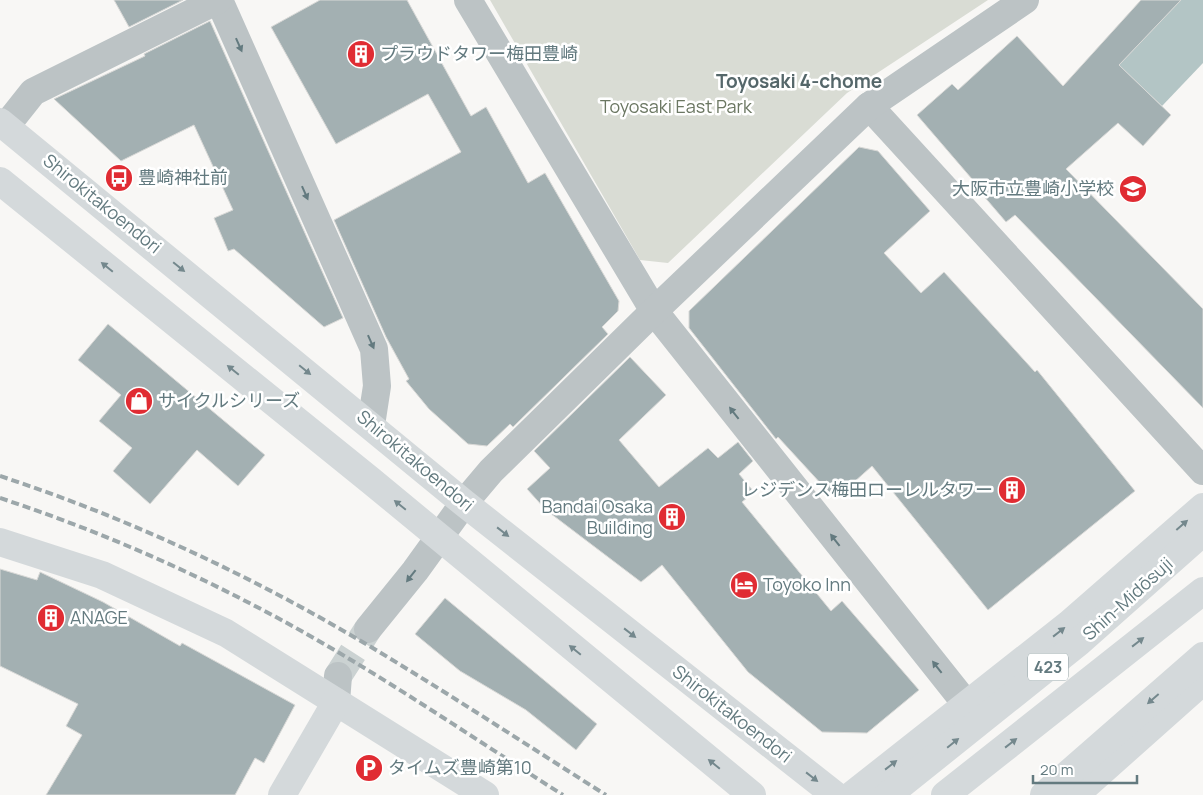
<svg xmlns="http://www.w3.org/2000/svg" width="1203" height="795" font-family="Manrope,'Noto Sans JP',sans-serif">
  <rect width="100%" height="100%" fill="#f8f7f5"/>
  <!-- green -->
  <polygon fill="#d9dcd4" points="490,0 988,0 847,93 668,263 640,260"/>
  <!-- water -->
  <polygon fill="#b3c5c5" points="1181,0 1203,0 1203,63 1162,106 1119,65"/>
  <!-- building -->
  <g fill="#a3b0b2" stroke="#d9d9d7">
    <polygon points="114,0 183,0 129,27"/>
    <polygon points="320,0 407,0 471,116 486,107 528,183 545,173 619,301 618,311 602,327 608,334 513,427 510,424 487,446 468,444 429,409 406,381 409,379 386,337 334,220 461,152 428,94 336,144 271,27"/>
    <polygon points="1141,0 1181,0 1119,65 1171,115 1143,146 1118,123 1066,169 1203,309 1203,408 1015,215 1006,222 976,187 978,186 917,115 952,84 958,90 1017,36 1063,86"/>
    <polygon points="210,21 343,318 324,327 234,249 228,251 214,218 233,210 194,125 121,161 54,99 145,56 144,54"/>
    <polygon points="859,147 878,151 930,211 884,253 921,293 944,272 1035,372 1037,370 1135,491 988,610 872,466 835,499 778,437 776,439 689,328 689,311"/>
    <polygon points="108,324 265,455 238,486 197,450 150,504 113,471 132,448 99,421 121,395 78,360"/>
    <polygon points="630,357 666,395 619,440 659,487 708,448 718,458 738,442 753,461 739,474 754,492 742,502 831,611 842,601 919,690 867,733 822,732 748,672 662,565 641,582 546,510 527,489 550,468 534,451"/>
    <polygon points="0,569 37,580 40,572 103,602 180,646 182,643 295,705 264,763 255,758 235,795 46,795 82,735 66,726 78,704 0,666"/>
    <polygon points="445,598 597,724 576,750 526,710 460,671 415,634"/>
  </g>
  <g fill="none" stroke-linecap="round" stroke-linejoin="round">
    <!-- street-tunnel -->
    <polyline stroke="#cbd2d2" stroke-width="28" stroke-dasharray="28 14" stroke-linecap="butt" points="338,676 368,629"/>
    <!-- street -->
    <g stroke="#bcc3c5" stroke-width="28">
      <polyline points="219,0 374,349 377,386 371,425"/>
      <polyline points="468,0 654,311 967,705"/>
      <polyline points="869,106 1203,471"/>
      <polyline points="6,126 33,92 218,0"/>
      <polyline points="368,629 415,571 464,503 491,471 654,311 869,106 1025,0"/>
      <polyline points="336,702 338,676"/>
    </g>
    <!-- secondary -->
    <g stroke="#d4d9db" stroke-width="28">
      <polyline points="0,542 102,575 226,633 485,795"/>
      <polyline points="282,795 336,702"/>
      <polyline points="852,795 1069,624 1203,507"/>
      <polyline points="1075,795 1203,681"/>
    </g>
    <!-- primary -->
    <g stroke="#d4d9db" stroke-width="28">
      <polyline points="0,122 464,503 835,795"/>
      <polyline points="0,181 370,480 752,795"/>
    </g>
    <!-- highway -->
    <g stroke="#d4d9db" stroke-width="28">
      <polyline points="888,795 1079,642 1203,532"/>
      <polyline points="945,795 1203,591"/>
      <polyline points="1044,795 1203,656"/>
    </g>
    <!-- rail -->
    <g stroke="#9ca7aa" stroke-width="4" stroke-dasharray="8 4" stroke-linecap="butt">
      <path d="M0,476C131,519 258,579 376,650C454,697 530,747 606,795"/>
      <path d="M0,498C88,527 175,564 257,607C363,662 462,731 563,795"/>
    </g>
  </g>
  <!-- one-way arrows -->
  <defs><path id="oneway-solid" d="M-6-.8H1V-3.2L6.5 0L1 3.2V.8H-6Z" transform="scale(1.25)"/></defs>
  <g fill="#637a7f">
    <use href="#oneway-solid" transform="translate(239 45) rotate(66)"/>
    <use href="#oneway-solid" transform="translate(305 193) rotate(66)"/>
    <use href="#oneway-solid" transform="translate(371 342) rotate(66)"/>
    <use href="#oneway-solid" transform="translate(734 413) rotate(-128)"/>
    <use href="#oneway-solid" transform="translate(835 540) rotate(-128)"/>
    <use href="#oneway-solid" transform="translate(411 576) rotate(128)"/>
    <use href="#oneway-solid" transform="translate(937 667) rotate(-128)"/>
  </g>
  <g fill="#74888d">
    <use href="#oneway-solid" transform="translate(107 267) rotate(-141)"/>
    <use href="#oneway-solid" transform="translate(179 267) rotate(39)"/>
    <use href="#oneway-solid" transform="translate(233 370) rotate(-141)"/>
    <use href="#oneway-solid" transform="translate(305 370) rotate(39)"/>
    <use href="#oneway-solid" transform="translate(400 505) rotate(-141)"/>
    <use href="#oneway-solid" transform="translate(1182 525) rotate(-41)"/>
    <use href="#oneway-solid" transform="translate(503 532) rotate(38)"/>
    <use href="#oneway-solid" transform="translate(1059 632) rotate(-38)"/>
    <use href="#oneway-solid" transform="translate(630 633) rotate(38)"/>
    <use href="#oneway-solid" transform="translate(1138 642) rotate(-38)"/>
    <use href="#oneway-solid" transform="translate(575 650) rotate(-141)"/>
    <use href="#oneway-solid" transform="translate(1153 699) rotate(139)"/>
    <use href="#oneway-solid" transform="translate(953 743) rotate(-39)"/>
    <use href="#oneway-solid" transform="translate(1011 743) rotate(-38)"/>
    <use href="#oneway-solid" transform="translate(714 764) rotate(-141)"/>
    <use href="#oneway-solid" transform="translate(891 765) rotate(-38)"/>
    <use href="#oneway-solid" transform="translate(812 777) rotate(38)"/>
  </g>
  <!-- icons -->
  <defs>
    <symbol id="building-disc" viewBox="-11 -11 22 22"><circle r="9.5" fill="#e02c33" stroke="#fff"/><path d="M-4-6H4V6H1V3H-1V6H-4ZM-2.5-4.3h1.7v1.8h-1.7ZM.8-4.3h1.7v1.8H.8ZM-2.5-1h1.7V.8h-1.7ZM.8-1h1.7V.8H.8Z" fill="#fff"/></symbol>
    <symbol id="bus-disc" viewBox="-11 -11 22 22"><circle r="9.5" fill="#e02c33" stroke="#fff"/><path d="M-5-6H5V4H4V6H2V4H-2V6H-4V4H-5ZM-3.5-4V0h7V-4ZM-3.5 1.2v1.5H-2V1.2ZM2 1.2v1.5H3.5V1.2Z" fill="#fff"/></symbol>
    <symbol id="school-disc" viewBox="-11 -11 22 22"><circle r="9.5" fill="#e02c33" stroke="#fff"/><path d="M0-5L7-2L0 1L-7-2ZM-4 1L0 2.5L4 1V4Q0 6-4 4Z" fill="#fff"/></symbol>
    <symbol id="shop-disc" viewBox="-11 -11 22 22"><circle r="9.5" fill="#e02c33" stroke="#fff"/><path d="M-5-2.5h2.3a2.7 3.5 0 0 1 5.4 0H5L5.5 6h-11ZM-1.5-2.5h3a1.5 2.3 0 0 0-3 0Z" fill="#fff"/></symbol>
    <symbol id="hotel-disc" viewBox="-11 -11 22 22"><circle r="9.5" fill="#e02c33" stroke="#fff"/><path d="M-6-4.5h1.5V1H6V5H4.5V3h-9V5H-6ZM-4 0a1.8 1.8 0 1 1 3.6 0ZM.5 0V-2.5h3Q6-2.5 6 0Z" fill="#fff"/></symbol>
    <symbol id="parking-disc" viewBox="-11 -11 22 22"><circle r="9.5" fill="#e02c33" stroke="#fff"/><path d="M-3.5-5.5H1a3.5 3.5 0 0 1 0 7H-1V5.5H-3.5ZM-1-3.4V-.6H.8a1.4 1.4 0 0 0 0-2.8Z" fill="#fff"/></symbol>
  </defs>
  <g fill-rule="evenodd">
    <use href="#building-disc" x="345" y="38" width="32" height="32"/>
    <use href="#bus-disc" x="103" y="162" width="32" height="32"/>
    <use href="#school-disc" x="1117" y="173" width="32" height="32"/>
    <use href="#shop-disc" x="123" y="385" width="32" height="32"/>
    <use href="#building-disc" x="996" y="474" width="32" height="32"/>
    <use href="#building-disc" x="656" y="501" width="32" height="32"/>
    <use href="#hotel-disc" x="728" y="569" width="32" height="32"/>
    <use href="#building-disc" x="35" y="602" width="32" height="32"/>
    <use href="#parking-disc" x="353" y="752" width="32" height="32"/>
  </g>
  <g text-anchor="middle" stroke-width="5" stroke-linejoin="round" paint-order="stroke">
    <!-- shield labels -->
    <rect fill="#fff" stroke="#92a2a5" stroke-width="1" x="1028" y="653.5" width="40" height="27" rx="4"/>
    <g font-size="16" font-weight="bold" fill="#637a7f">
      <text x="1048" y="673">423</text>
    </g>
    <!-- poi labels -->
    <g font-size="18" fill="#637a7f" stroke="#fff" text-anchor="start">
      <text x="380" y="60">プラウドタワー梅田豊崎</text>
      <text x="138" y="184">豊崎神社前</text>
      <text x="1114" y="195" text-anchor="end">大阪市立豊崎小学校</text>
      <text x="158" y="407">サイクルシリーズ</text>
      <text x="993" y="496" text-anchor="end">レジデンス梅田ローレルタワー</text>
      <text x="653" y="513" text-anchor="end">Bandai Osaka<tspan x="653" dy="21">Building</tspan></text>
      <text x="763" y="591">Toyoko Inn</text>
      <text x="70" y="624">ANAGE</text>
      <text x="388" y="774">タイムズ豊崎第10</text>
    </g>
    <!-- park labels -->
    <g font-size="18" fill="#6b7762" stroke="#fff">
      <text x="676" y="113">Toyosaki East Park</text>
    </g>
    <!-- street labels -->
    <g font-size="18" fill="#637a7f" stroke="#fff">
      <text transform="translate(102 204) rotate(39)" y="6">Shirokitakoendori</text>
      <text transform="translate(415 461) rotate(40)" y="6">Shirokitakoendori</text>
      <text transform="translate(1128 599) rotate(-42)" y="6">Shin-Midōsuji</text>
      <text transform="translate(732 714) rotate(38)" y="6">Shirokitakoendori</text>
    </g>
    <!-- neighbourhood labels -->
    <g font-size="19" font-weight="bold" fill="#55676a" stroke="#fff">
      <text x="799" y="88">Toyosaki 4-chome</text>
    </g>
  </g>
  <!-- scale -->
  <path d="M1033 775v8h104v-8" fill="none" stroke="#637a7f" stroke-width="2.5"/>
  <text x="1040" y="775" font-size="15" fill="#637a7f" stroke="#ffffff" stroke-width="4" paint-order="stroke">20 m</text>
</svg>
